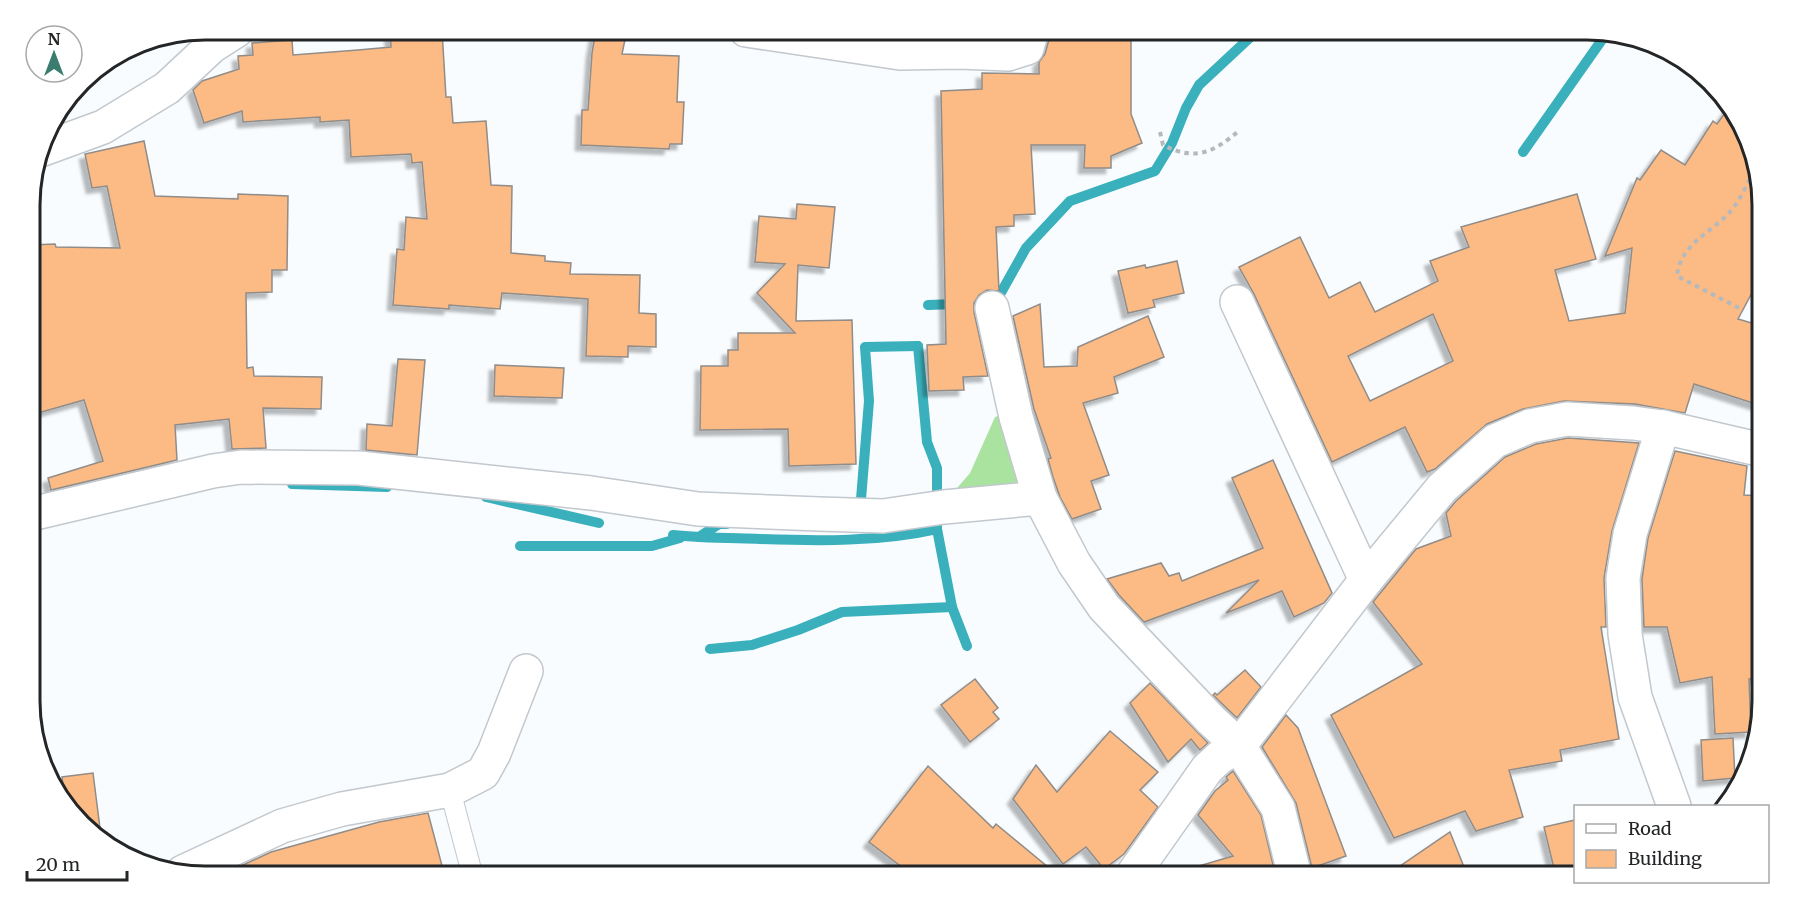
<svg xmlns="http://www.w3.org/2000/svg" width="1793" height="907" font-family="Merriweather,serif">
  <defs>
    <filter id="shadow"><feDropShadow dx="-5.5" dy="5.5" stdDeviation="1.5" flood-color="#0004"/></filter>
  </defs>
  <rect width="100%" height="100%" fill="#f8fcff"/>
  <!-- green -->
  <polygon fill="#aae29f" points="1004,414 1023,487 952,494 970,473 995,417"/>
  <g fill="none" stroke-linecap="round" stroke-linejoin="round">
    <!-- stream -->
    <g stroke="#39b0bb" stroke-width="10">
      <polyline points="1523,152 1606,34"/>
      <polyline points="928,305 982,303 998,298 1026,248 1070,201 1155,171 1172,143 1186,108 1199,85 1258,30"/>
      <polyline points="918,346 927,442 937,468 937,529 952,607 967,646"/>
      <polyline points="292,484 387,487"/>
      <polyline points="486,497 599,523"/>
      <polyline points="855,511 861,499 869,401 865,347 918,346"/>
      <path d="M673,535C701,538 731,538 760,539C819,541 879,542 937,529"/>
      <polyline points="699,537 719,524 727,524"/>
      <polyline points="520,546 652,546 680,538"/>
      <polyline points="710,649 752,645 798,630 842,612 952,607"/>
    </g>
  </g>
  <!-- building -->
  <g fill="#fcbb85" stroke="#918c88" stroke-width="1.5" fill-rule="evenodd" filter="url(#shadow)">
    <polygon points="390,30 442,30 446,97 451,97 453,123 486,121 491,185 512,186 511,253 545,256 545,261 571,263 570,274 640,275 639,313 656,314 656,347 628,346 628,357 586,356 588,299 502,293 500,309 449,305 449,309 393,305 397,249 404,250 406,217 427,219 422,162 412,163 411,154 351,157 349,120 320,122 320,117 243,122 242,111 204,123 193,90 202,81 239,69 238,56 253,55 252,43 292,40 293,55 358,50 391,47"/>
    <polygon points="596,30 627,30 622,54 679,56 677,102 684,102 682,144 670,144 669,149 581,145 582,110 588,110 592,53"/>
    <polygon points="1131,35 1131,114 1142,143 1111,156 1111,168 1084,168 1085,145 1031,145 1035,214 1014,215 1014,226 996,227 999,291 987,290 979,295 974,303 974,312 988,376 963,377 964,390 929,391 927,345 946,344 941,91 982,89 982,73 1039,74 1039,62 1045,54 1050,36"/>
    <path d="M1730,106L1762,183V274L1738,319L1762,326V406L1694,384L1685,413L1635,404L1564,401L1523,409L1487,424L1435,469L1427,472L1405,427L1332,462L1254,294L1239,267L1300,237L1329,298L1360,282L1375,312L1438,281L1430,261L1469,247L1461,227L1577,194L1596,259L1555,270L1569,321L1625,313L1632,248L1605,256L1637,178L1640,180L1661,150L1685,165L1713,121L1717,124ZM1433,314L1453,361L1370,401L1348,356Z"/>
    <polygon points="144,141 155,196 238,199 238,194 288,196 287,270 272,270 272,292 246,293 247,368 253,367 254,376 322,377 321,409 263,408 266,448 232,449 229,419 175,425 177,460 51,490 48,478 103,461 84,400 31,415 31,245 55,244 56,247 120,248 107,186 92,188 85,154"/>
    <polygon points="797,204 835,207 829,268 798,265 796,321 852,320 856,464 789,466 788,429 700,430 701,366 728,366 728,350 738,350 738,333 795,333 757,293 785,264 755,262 759,216 796,219"/>
    <polygon points="1177,261 1184,293 1153,300 1155,307 1128,313 1118,271 1145,265 1146,268"/>
    <polygon points="1040,304 1044,367 1077,366 1078,347 1148,316 1164,357 1114,377 1118,393 1083,403 1109,475 1091,481 1101,509 1072,519 1060,497 1053,477 1048,459 1051,458 1034,409 1013,316"/>
    <polygon points="398,359 425,360 417,455 366,450 367,424 392,426"/>
    <polygon points="495,365 564,368 562,398 494,396"/>
    <polygon points="1568,438 1639,443 1612,531 1604,578 1606,627 1601,627 1619,739 1560,750 1562,761 1509,770 1523,817 1476,831 1465,811 1394,838 1331,715 1422,664 1373,602 1416,549 1451,536 1446,513 1456,501 1505,457 1536,444"/>
    <polygon points="1675,451 1747,466 1744,495 1762,496 1763,679 1749,679 1751,732 1715,734 1712,677 1680,683 1667,627 1644,627 1642,579 1648,538"/>
    <polygon points="1273,460 1332,593 1324,603 1294,617 1282,591 1226,613 1259,580 1144,622 1119,595 1107,579 1161,563 1169,576 1179,573 1182,581 1263,548 1232,478"/>
    <polygon points="1245,670 1261,687 1237,718 1213,695 1215,693 1217,695"/>
    <polygon points="975,679 998,708 993,712 999,719 970,742 941,705"/>
    <polygon points="1150,683 1208,743 1200,750 1191,739 1168,762 1130,703"/>
    <polygon points="1286,715 1298,728 1346,856 1312,868 1296,803 1262,747"/>
    <polygon points="1110,731 1158,772 1140,790 1158,807 1124,854 1104,869 1086,847 1063,864 1013,799 1036,765 1057,792"/>
    <polygon points="1733,738 1735,778 1703,781 1701,740"/>
    <polygon points="928,766 993,828 996,824 1060,877 915,877 869,842"/>
    <polygon points="1233,771 1261,815 1276,877 1186,877 1185,870 1233,856 1198,815 1215,791 1228,780 1226,777"/>
    <polygon points="93,773 101,836 66,808 62,777"/>
    <polygon points="428,813 445,877 217,877 271,852 379,822"/>
    <polygon points="1575,820 1575,877 1556,877 1544,827"/>
    <polygon points="1450,832 1468,877 1384,877"/>
  </g>
  <g fill="none" stroke-linecap="round" stroke-linejoin="round">
    <defs>
      <polyline id="service" points="450,790 473,877"/>
      <g id="minor">
        <polyline points="746,30 900,53 959,52 1008,54 1027,48 1032,30"/>
        <polyline points="43,149 103,127 167,88 212,46 237,30"/>
        <polyline points="1237,302 1366,580"/>
        <polyline points="992,308 1016,417 1040,498 1074,563 1104,607 1211,720 1239,746 1278,808 1295,877"/>
        <polyline points="1663,427 1630,534 1623,578 1625,634 1635,697 1674,806"/>
        <polyline points="31,514 213,471 241,467 359,468 591,493 698,509 819,514 883,516 944,507 1040,498"/>
        <polyline points="183,872 282,826 342,809 450,790 483,773 494,753 526,671"/>
        <polyline points="1131,877 1207,769 1220,757 1239,746 1366,580 1442,488 1495,441 1530,426 1567,419 1633,423 1663,427 1762,450"/>
      </g>
    </defs>
    <!-- service casing -->
    <use href="#service" stroke="#c2c8cd" stroke-width="22"/>
    <!-- minor casing -->
    <use href="#minor" stroke="#c2c8cd" stroke-width="36"/>
    <!-- path -->
    <g stroke="#b5b9bb" stroke-width="4" stroke-dasharray="4.5 4.5" stroke-linecap="butt">
      <path d="M1160,132L1163,145C1197,162 1213,152 1240,130"/>
      <path d="M1739,308L1677,276C1680,245 1709,234 1729,213C1740,201 1747,183 1756,169"/>
    </g>
    <!-- service -->
    <use href="#service" stroke="#fff" stroke-width="20"/>
    <!-- minor -->
    <use href="#minor" stroke="#fff" stroke-width="33"/>
  </g>
  <!-- crop -->
  <path d="M0 0H1793V907H0ZM205 40H1587A165 165 0 0 1 1752 205V701A165 165 0 0 1 1587 866H205A165 165 0 0 1 40 701V205A165 165 0 0 1 205 40Z" fill="#fff" fill-rule="evenodd"/>
  <path fill="none" stroke="#232527" stroke-width="3" d="M205 40H1587A165 165 0 0 1 1752 205V701A165 165 0 0 1 1587 866H205A165 165 0 0 1 40 701V205A165 165 0 0 1 205 40Z"/>
  <!-- legend -->
  <rect x="1574" y="805" width="195" height="78" fill="#ffffff" stroke="#a7a8a9" stroke-width="1.5"/>
  <rect x="1586" y="824" width="30" height="9" fill="#ffffff" stroke="#a7a8a9" stroke-width="1.5"/>
  <text x="1628" y="835" font-size="18" fill="#232527">Road</text>
  <rect x="1586" y="850" width="30" height="18" fill="#fcbb85" stroke="#a7a8a9" stroke-width="1.5"/>
  <text x="1628" y="865" font-size="18" fill="#232527">Building</text>
  <!-- north arrow -->
  <g transform="translate(54 54)"><circle r="28" fill="#ffffff" stroke="#a7a8a9" stroke-width="1.5"/>
  <path d="M0-4.5L10 22L0 15L-10 22Z" fill="#3a7d70"/>
  <text y="-9" font-size="16" font-weight="bold" text-anchor="middle" fill="#232527">N</text>
  </g>
  <!-- scale -->
  <path d="M27 871v9h100v-9" fill="none" stroke="#232527" stroke-width="3"/>
  <text x="36" y="871" font-size="18" fill="#232527" stroke="#ffffff" stroke-width="4.5" paint-order="stroke">20 m</text>
</svg>
